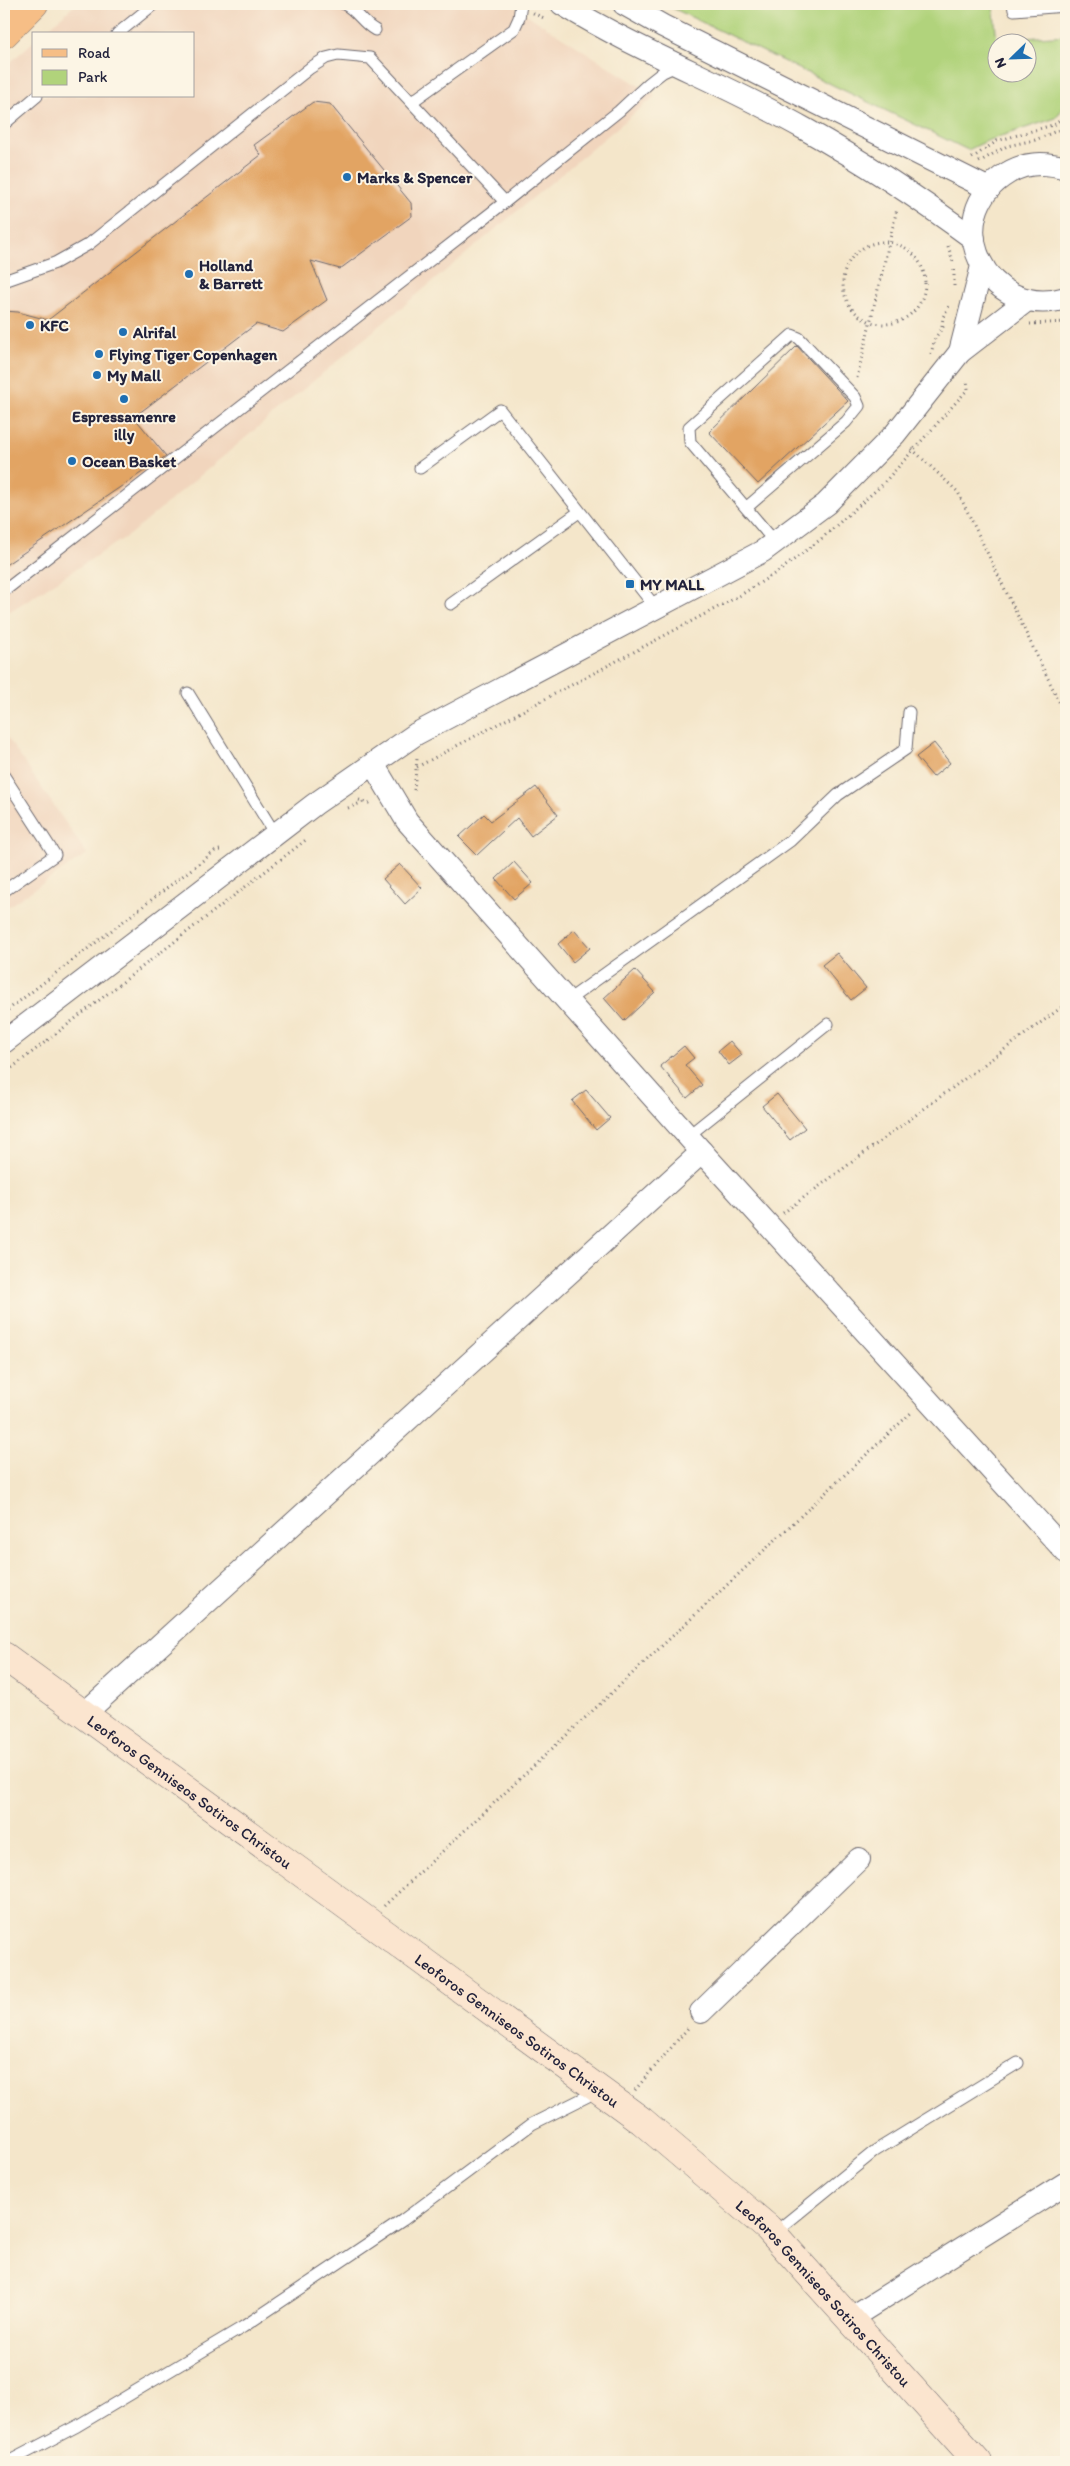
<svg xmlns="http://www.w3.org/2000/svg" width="1070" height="2466" font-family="Itim,sans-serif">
  <rect width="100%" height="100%" fill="#fcf5e5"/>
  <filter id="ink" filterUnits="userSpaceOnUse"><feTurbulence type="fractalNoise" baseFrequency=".02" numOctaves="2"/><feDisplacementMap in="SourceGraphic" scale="10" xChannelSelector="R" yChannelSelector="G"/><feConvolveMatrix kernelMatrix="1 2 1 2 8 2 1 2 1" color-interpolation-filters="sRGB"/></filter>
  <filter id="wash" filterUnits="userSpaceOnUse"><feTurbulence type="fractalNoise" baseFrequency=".0096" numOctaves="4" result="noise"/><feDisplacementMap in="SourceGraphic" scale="20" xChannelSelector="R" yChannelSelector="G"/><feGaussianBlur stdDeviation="1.12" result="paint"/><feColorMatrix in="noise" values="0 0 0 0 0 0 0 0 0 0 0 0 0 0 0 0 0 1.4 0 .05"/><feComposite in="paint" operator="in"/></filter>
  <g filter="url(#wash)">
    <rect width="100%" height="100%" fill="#f4e6ca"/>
    <!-- built -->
    <g fill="#f1d5bd">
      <polygon points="76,4 510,4 655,96 129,535 4,615 4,68 34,41 34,96 194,96 194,34 42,34"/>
      <polygon points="4,733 87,854 4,909"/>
    </g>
    <!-- green -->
    <path fill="#b1d37b" stroke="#6a7a5b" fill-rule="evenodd" d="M664,4H993L997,40L1066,35V103L1056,118L989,140L968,150ZM998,42H1028V72H998Z"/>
    <g id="blocks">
      <!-- building -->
      <g fill="#e2a464">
        <polygon points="313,102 330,104 411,203 412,216 340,269 311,261 327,300 283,332 256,324 134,417 166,456 4,566 4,311 18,312 48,320 261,155 254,145"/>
        <polygon points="797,346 848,401 758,484 709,432"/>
        <polygon points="934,743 950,763 933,777 916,757"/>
        <polygon points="536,787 558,815 531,836 517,818 477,855 459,837 484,814 491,821"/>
        <polygon points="514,862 533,883 514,899 496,879"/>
        <polygon points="400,864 422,888 405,904 383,879"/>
        <polygon points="574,930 590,948 573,962 558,944"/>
        <polygon points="837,953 866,988 851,1000 822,965"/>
        <polygon points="635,970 655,992 624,1021 604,998"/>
        <polygon points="730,1041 742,1055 729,1065 718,1051"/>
        <polygon points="684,1046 694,1058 685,1065 702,1085 687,1098 660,1066"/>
        <polygon points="586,1090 610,1118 596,1130 572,1101"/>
        <polygon points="777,1094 805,1128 790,1140 762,1106"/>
      </g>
    </g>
  </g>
  <g filter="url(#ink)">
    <use href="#blocks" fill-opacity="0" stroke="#6c676d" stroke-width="1"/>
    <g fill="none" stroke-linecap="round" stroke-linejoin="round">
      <defs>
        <g id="service">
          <path d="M344,4C357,10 362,23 375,30"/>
          <polyline points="1013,4 1014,10 1066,6"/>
          <polyline points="117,34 154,4"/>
          <polyline points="413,101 514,29 519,18 521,4"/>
          <polyline points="4,124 37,96"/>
          <polyline points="4,281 55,263 89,244 310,68 326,58 338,55 370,58 505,202"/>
          <polyline points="420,468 500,410 656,608"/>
          <polyline points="746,508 846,422 859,406 855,397 799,338 792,335 689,427 690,442 775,542"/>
          <polyline points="4,591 505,202 619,111 649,83 663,72 678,65"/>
          <polyline points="451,604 579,512"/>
          <polyline points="188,693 275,834"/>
          <polyline points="4,776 55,855 4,891"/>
          <polyline points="567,1001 790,841 838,795 906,749 909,712"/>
          <polyline points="688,1136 828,1024"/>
          <polyline points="773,2234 875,2151 1018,2063"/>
          <polyline points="8,2462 77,2426 243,2327 403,2220 532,2124 600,2090"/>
        </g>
        <g id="minor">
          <path d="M562,4C640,52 726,84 805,129C864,162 920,199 974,239"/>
          <polyline points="624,4 663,26 989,189"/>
          <path d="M1066,168C1046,162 1026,162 1008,173C936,216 986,322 1066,298"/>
          <polyline points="960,352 982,266"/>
          <polyline points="373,764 407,821 702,1152 1066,1552"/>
          <polyline points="4,1042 315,804 416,734 763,551 826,504 895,434 960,352 1026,301"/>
          <polyline points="84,1714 702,1152"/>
          <polyline points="701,2012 859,1859"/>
          <polyline points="851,2318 1066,2183"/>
        </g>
        <g id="secondary">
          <path id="s1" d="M4,1656L642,2121L768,2228L978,2462"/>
        </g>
        <polyline id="primary" points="4,34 34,4"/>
      </defs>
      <!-- service casing -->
      <use href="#service" stroke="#6c676d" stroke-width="13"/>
      <!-- minor casing -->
      <use href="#minor" stroke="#6c676d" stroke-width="24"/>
      <!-- secondary casing -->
      <use href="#secondary" stroke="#6c676d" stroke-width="29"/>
      <!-- primary casing -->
      <use href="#primary" stroke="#6c676d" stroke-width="29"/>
      <!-- path -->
      <g stroke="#6c676d" stroke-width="3" stroke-dasharray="1 4" stroke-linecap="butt">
        <polyline points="533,13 546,19"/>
        <polyline points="972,158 997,141 1056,124 1066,114"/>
        <polyline points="979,162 1007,146 1035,140 1066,127"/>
        <circle cx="884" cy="283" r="41"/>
        <polyline points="948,246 954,265 954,286"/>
        <polyline points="1030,324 1066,322"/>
        <polyline points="942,326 943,317 949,306"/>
        <polyline points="931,354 935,338 945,324"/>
        <polyline points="857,378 897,209"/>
        <polyline points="912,449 958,492 1066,716"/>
        <polyline points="417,767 739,596 782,569 821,539 882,485 968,389 967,380"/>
        <polyline points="414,790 417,759"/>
        <polyline points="359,800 372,804"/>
        <polyline points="348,808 366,801"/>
        <polyline points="4,1013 215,851 220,850"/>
        <polyline points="4,1074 307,839"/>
        <polyline points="783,1213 1066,1004"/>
        <polyline points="384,1906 913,1411"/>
        <polyline points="635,2090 688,2028"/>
      </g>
      <!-- service -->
      <use href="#service" stroke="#fff" stroke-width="11"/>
      <!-- minor -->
      <use href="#minor" stroke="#fff" stroke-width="22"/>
      <!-- secondary -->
      <use href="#secondary" stroke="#fbe5cf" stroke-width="28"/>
      <!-- primary -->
      <use href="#primary" stroke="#f6be86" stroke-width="28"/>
    </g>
  </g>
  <!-- markers -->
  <g fill="#1f6fb2" stroke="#fcf5e5" stroke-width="2">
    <circle cx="347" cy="177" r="5"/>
    <circle cx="189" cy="274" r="5"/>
    <circle cx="30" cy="325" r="5"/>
    <circle cx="123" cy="332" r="5"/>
    <circle cx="99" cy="354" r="5"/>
    <circle cx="97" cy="375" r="5"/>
    <circle cx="124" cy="399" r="5"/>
    <circle cx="72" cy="461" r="5"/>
    <rect x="625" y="579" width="10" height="10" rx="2.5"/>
  </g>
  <g text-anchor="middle" stroke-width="4" stroke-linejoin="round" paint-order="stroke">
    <!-- poi labels -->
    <g font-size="16" font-weight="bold" fill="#22223b" stroke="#fcf5e5" text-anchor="start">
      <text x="357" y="183">Marks &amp; Spencer</text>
      <text x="199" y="271">Holland<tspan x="199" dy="18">&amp; Barrett</tspan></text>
      <text x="40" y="331">KFC</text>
      <text x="133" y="338">Alrifal</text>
      <text x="109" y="360">Flying Tiger Copenhagen</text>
      <text x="107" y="381">My Mall</text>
      <text x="124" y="422" text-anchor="middle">Espressamenre<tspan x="124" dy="18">illy</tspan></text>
      <text x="82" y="467">Ocean Basket</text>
      <text x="640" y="590">MY MALL</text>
    </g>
    <!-- street labels -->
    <g font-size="16" fill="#22223b" stroke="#fcf5e5">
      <text dy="6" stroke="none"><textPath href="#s1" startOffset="230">Leoforos Genniseos Sotiros Christou</textPath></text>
      <text dy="6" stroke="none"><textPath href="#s1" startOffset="635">Leoforos Genniseos Sotiros Christou</textPath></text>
      <text dy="6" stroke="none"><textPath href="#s1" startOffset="1040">Leoforos Genniseos Sotiros Christou</textPath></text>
    </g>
  </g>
  <!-- margin -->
  <rect width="1070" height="2466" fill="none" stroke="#fcf5e5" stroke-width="20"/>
  <!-- legend -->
  <rect x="32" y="32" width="162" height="65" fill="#fcf5e5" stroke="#a5a1a1"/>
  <rect x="42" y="49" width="25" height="8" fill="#f6be86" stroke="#a5a1a1"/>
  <text x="78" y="58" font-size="15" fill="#22223b">Road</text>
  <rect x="42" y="70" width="25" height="15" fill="#b1d37b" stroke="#a5a1a1"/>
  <text x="78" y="82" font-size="15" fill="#22223b">Park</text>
  <!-- north arrow -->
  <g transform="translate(1012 58) rotate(247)"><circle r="24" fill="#fcf5e5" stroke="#a5a1a1"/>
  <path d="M0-4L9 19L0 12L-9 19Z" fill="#1f6fb2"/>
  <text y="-8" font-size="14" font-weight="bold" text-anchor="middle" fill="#22223b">N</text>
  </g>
</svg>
